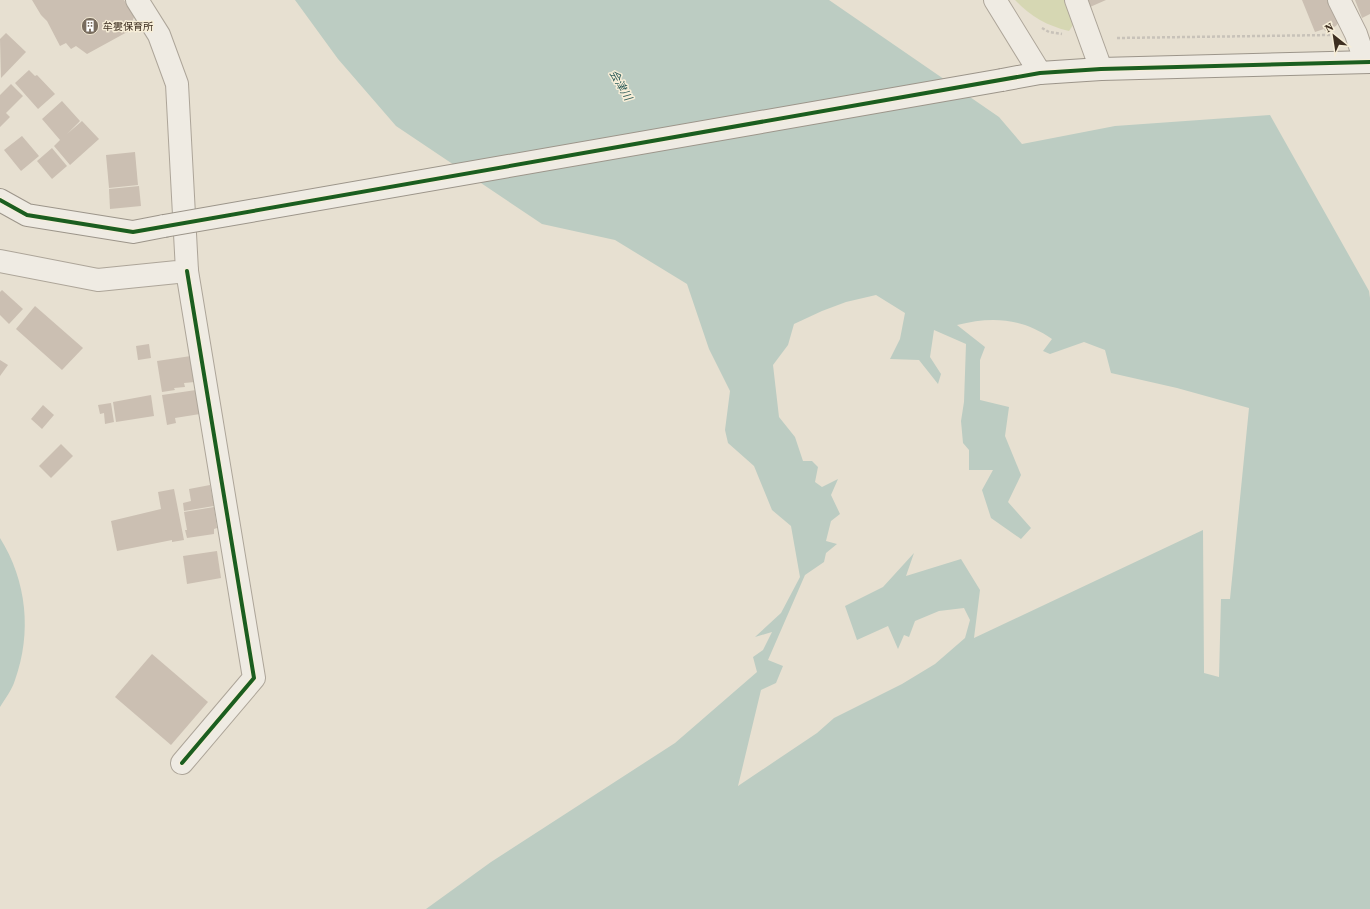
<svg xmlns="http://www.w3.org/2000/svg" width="1370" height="909" font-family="'Source Serif 4','Noto Sans JP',serif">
  <rect width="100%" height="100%" fill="#e7e0d1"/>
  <!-- green -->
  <path fill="#d6d7b3" d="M1015,0H1066L1075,22L1069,31C1047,26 1030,16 1015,0Z"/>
  <!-- water -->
  <g fill="#bcccc2" fill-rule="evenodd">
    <path d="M295,0H829L999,117L1022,144L1115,126L1270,115L1369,291L1370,298V909H426L491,862L675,743L757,672L753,657L763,650L772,632L755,637L781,613L800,577L791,526L772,510L754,466L728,443L725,430L730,391L709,349L687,284L615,240L542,224L396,126L338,59ZM876,295L905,313L900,339L890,359L919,360L938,384L941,374L930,357L934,330L966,344L964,402L961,421L963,443L969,450V470H993L982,490L991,518L1021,539L1031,528L1008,502L1021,475L1005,436L1009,407L980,400V360L985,347L957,325C992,316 1022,318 1052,339L1043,351L1050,354L1084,342L1105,350L1111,373L1177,388L1249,408L1230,599H1221L1219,677L1204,673L1203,530L974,638L980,590L961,559L906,576L914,553L883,587L845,606L857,640L888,626L898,649L904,635L909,637L915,621L939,611L964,608L970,620L965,638L935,664L902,684L834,718L817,733L738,786L761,690L776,683L783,666L768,660L805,575L824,562L826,553L837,544L826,541L831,521L840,514L831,495L838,479L822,487L815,482L818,467L812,461H803L795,437L779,417L773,365L788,345L794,324L822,311L846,302Z"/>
    <path d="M0,538C27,581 32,633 15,680C12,690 5,699 0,707Z"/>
  </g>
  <!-- building -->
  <g fill="#cbbfb2">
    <polygon points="32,0 124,0 134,17 129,31 87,54 76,46 71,49 66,43 60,46 47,21 41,15"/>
    <polygon points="1087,0 1106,0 1090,7"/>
    <polygon points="1302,0 1328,0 1338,23 1336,26 1325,31 1324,29 1315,32"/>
    <polygon points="1355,0 1370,0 1370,14 1362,18"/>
    <polygon points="6,33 26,52 1,78 0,39"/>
    <polygon points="29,70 35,76 37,75 55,94 38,109 15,83"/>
    <polygon points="11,84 23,96 6,113 10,117 0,127 0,95"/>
    <polygon points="62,101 80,121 67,134 82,121 99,139 70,165 54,146 60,140 42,119"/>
    <polygon points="22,136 39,156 21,171 4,150"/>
    <polygon points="52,148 67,166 52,179 37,161"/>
    <polygon points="135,152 138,185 109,188 106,155"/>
    <polygon points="139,186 141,206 110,209 109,189"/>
    <polygon points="2,290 23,309 9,324 0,315 0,292"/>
    <polygon points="35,306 83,348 62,370 16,329"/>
    <polygon points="149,344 151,358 138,360 136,346"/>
    <polygon points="191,356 195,382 184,383 185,387 174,388 175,390 162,392 157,361"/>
    <polygon points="0,360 8,365 0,376"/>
    <polygon points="196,390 200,414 175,418 176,423 167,425 162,395"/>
    <polygon points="151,395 154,416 116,422 113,402"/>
    <polygon points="111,403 114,422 105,424 104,413 100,414 98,405"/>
    <polygon points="43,405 54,415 42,429 31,419"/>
    <polygon points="61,444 73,456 51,478 39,466"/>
    <polygon points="210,485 214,506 184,511 183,503 191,501 189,489"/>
    <polygon points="174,489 184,540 172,542 172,540 117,551 111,521 161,509 158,492"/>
    <polygon points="214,507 217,528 214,529 214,534 187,538 185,530 187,530 184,512"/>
    <polygon points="217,551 221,578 187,584 183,556"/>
    <polygon points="152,654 208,702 171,745 115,697"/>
  </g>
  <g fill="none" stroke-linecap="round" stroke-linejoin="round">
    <defs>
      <g id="street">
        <polyline points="995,0 1040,73"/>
        <polyline points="1076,0 1101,69"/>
        <polyline points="1339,0 1356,34 1365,61"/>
        <polyline points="0,261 98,280 187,271 177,84 159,35 137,0"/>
        <polyline points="182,763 254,678 187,271"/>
      </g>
      <g id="secondary">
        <polyline points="1002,80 1040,73 1101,69 1370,62"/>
        <polyline points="0,200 27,215 133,232 164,226"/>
      </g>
    </defs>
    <!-- street casing -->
    <use href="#street" stroke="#ada599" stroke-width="24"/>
    <!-- secondary casing -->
    <use href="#secondary" stroke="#9c958a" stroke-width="24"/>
    <!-- path -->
    <g stroke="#c8c2b9" stroke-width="2.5" stroke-dasharray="3 2" stroke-linecap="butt">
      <polyline points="1042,28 1049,32 1062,34"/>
      <polyline points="1117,38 1330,35"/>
    </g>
    <!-- street -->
    <use href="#street" stroke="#efebe3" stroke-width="22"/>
    <!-- secondary -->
    <use href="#secondary" stroke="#efebe3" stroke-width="22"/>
    <defs>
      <polyline id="secondary-bridge" points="164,226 1002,80"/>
    </defs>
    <!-- secondary-bridge casing -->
    <use href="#secondary-bridge" stroke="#9c958a" stroke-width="24" stroke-linecap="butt"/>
    <!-- secondary-bridge -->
    <use href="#secondary-bridge" stroke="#efebe3" stroke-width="22"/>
    <defs>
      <g id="cycleway">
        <polyline points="0,200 27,215 133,232 1040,73 1101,69 1370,62"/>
        <polyline points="182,763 254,678 187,271"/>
      </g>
    </defs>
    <!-- cycleway casing -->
    <use href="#cycleway" stroke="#f7eed8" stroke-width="6"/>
    <!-- cycleway -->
    <use href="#cycleway" stroke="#1b5e20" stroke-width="4"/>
  </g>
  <!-- icons -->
  <defs>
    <symbol id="building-disc" viewBox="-11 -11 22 22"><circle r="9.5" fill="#786c5e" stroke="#f7eed8"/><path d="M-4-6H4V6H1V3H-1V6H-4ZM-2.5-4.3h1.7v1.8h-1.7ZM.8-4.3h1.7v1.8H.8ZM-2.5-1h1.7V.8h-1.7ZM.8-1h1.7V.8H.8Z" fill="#fff"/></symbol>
  </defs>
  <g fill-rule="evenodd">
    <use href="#building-disc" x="80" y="16" width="20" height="20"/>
  </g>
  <g text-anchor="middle" stroke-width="3" stroke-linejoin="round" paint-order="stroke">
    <!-- poi labels -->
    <g font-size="10" fill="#3d2e20" stroke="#f7eed8" text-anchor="start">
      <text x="103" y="30">牟婁保育所</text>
    </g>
    <!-- water labels -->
    <g font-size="11" font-style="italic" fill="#2f5d5a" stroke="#f7eed8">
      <text transform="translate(621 85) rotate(60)" y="4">会津川</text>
    </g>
  </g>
  <!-- north arrow -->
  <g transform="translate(1334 36) rotate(330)" stroke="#f7eed8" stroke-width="3" paint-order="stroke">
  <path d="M0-3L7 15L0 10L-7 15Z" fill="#3d2e20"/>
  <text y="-6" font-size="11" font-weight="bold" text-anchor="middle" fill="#3d2e20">N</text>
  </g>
</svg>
